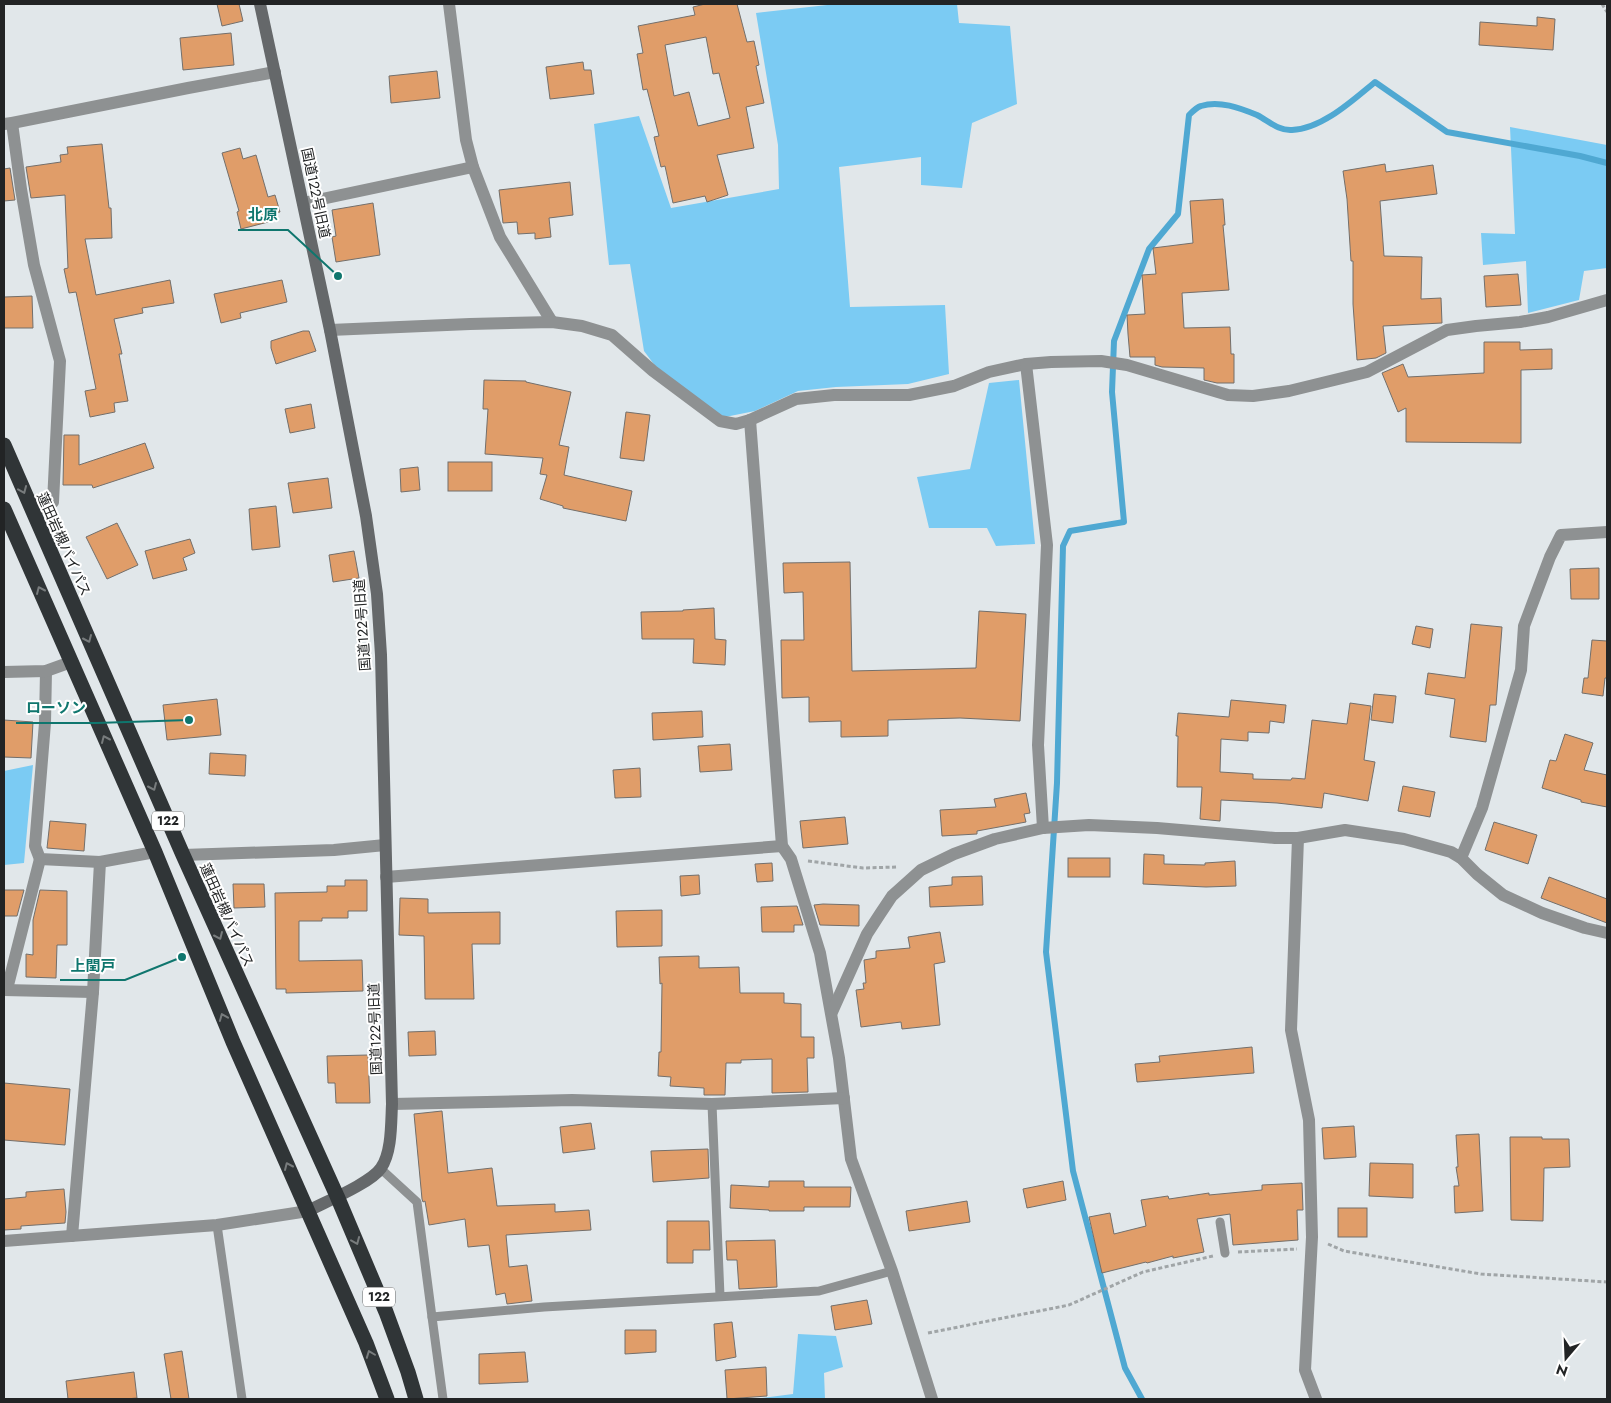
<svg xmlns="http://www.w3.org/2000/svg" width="1611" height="1403" font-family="Jost,'Noto Sans JP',sans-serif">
  <rect width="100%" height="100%" fill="#e1e7ea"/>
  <!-- green -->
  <g fill="#7bcbf3">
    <polygon points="836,4 957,4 959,23 1010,26 1017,104 972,123 962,188 921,185 921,157 839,167 850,307 945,305 949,374 908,384 836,387 798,391 755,411 720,418 662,375 644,351 630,264 609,265 594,124 639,116 671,208 779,189 778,145 756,13"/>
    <polygon points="1510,127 1607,145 1607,268 1584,271 1579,300 1528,313 1526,261 1483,265 1481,233 1515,234"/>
    <polygon points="1019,380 1035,544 996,546 987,528 929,528 917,477 970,469 989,383"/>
    <polygon points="33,765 24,863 4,865 4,771"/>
    <polygon points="798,1334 836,1336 843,1367 824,1373 825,1399 754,1399 793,1394"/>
  </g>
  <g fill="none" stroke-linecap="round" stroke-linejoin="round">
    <!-- stream -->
    <path stroke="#4fa8d2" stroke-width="6" d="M1142,1399L1125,1368L1073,1171L1046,952L1057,783L1063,546L1070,531L1124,522L1112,392L1114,341L1149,249L1178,214L1189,115C1192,112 1197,107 1201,106C1219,100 1240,108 1257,115C1269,121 1278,131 1292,130C1322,129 1353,100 1375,82L1447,132L1580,156L1607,163"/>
  </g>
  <!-- building -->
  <g fill="#e09d69" stroke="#736f6b" fill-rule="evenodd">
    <polygon points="217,4 239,4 243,21 222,26"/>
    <path d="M705,4H737L747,42L754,41L759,65L756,66L764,103L746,107L754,148L717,155L728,195L707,202L705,196L673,203L665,166L661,167L654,137L659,136L647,89L643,90L637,54L643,53L638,26L695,15L693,7ZM706,37L713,74L719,73L730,118L698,126L689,92L674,96L665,45Z"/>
    <polygon points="1537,17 1555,19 1553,50 1479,45 1480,22 1537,26"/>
    <polygon points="231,33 234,65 183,70 180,38"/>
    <polygon points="583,62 584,70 591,70 594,94 550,99 546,67"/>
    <polygon points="437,71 440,98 391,103 389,76"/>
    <polygon points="102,144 109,208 111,208 112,238 85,239 96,295 170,280 174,303 142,308 143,313 114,319 122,354 119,354 128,401 114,403 115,412 90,417 85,391 96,389 76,292 69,293 64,269 68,268 65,195 31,198 26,167 61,162 60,155 68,154 67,147"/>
    <polygon points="240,148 243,159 256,155 268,197 275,195 280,212 274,213 276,220 241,229 237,212 239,211 222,153"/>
    <polygon points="1385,164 1386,172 1433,165 1437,194 1380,201 1384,256 1422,257 1421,299 1441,298 1442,323 1383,326 1386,353 1376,358 1357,360 1353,304 1353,261 1351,261 1347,199 1343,171"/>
    <polygon points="10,168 15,200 4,201 4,169"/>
    <polygon points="570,182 573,215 549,218 551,237 535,239 535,233 518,234 517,222 503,223 499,190"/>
    <polygon points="1223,199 1225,225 1223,225 1229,290 1182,293 1184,328 1230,327 1231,354 1234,354 1234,383 1217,383 1204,380 1204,368 1162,367 1155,365 1155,357 1130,357 1128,334 1127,315 1145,314 1142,275 1156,274 1153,248 1193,243 1190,201"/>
    <polygon points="373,203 380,255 336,262 332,237 336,236 332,210"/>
    <polygon points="1518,274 1521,305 1486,307 1484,276"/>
    <polygon points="282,280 287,302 240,313 241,318 221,323 214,294"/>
    <polygon points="32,296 33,328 4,328 4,297"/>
    <polygon points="303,331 309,331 316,351 276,364 271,348 271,341"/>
    <polygon points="1484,342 1520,342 1520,350 1552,349 1552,369 1521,370 1521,443 1406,442 1406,408 1398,412 1382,373 1403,364 1408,377 1484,373"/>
    <polygon points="484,380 526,381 526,382 571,392 559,445 569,447 564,475 632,491 626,521 563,508 563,506 540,499 547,475 540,474 543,458 485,454 488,409 483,409"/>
    <polygon points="311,404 315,428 290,433 285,409"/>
    <polygon points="626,412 650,415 644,461 620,458"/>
    <polygon points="64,435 79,435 79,465 145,443 154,468 93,488 92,485 63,485"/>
    <rect x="448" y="462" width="44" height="29"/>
    <polygon points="418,467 420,490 401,492 400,469"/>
    <polygon points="328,478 332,508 293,513 288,483"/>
    <polygon points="276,506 280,547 252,550 249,509"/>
    <polygon points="117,523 138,565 107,579 86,537"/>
    <polygon points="190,539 195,553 183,558 187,570 153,579 145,551"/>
    <polygon points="354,551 359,578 333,582 329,555"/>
    <polygon points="850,562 852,671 976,668 979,611 1026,614 1020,721 960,718 888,720 888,736 841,737 841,721 809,722 809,697 782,698 781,640 804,640 803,592 784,593 783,563"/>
    <polygon points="1599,568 1599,599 1571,599 1570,569"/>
    <polygon points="714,608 715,639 726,640 725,665 693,663 694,639 642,639 641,612 683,611 683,610"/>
    <polygon points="1471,624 1502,627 1496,705 1490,705 1486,742 1450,737 1455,699 1425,694 1428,673 1465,678"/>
    <polygon points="1416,626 1433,629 1430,648 1412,644"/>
    <polygon points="1592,640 1607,641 1607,678 1605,678 1603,696 1582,693 1584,678 1588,678"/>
    <polygon points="1374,694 1396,696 1393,723 1371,720"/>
    <polygon points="217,699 221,735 167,740 163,705"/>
    <polygon points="1231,700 1286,705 1284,723 1270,721 1269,733 1248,732 1248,741 1221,739 1220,772 1253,774 1253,779 1291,780 1292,778 1305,779 1312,720 1347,724 1350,703 1371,706 1364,760 1375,762 1368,801 1324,793 1322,808 1277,803 1221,800 1220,821 1200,819 1202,787 1177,787 1178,736 1176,736 1178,713 1229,717"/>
    <polygon points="702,711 703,737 653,740 652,713"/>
    <polygon points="4,720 33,722 31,758 4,757"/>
    <polygon points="1565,734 1593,743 1584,770 1607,775 1607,807 1581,802 1581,800 1542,788 1550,760 1556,761"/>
    <polygon points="730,744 732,770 700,772 698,746"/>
    <polygon points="210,753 246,755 245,776 209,774"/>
    <polygon points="640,768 641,797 615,798 613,770"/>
    <polygon points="1403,786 1435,792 1430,817 1398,811"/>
    <polygon points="1026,793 1030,813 1024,814 1026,822 977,831 977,834 942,836 940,810 996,807 994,799"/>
    <polygon points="845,817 848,844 803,848 800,821"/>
    <polygon points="50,821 86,824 84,851 47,848"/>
    <polygon points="1494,822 1537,835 1528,864 1485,850"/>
    <polygon points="1144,854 1164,855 1164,864 1205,865 1205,863 1235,861 1236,886 1206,887 1143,884"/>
    <rect x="1068" y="858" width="42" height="19"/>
    <polygon points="772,863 773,881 757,882 755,864"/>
    <polygon points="699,875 700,894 681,896 680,876"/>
    <polygon points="982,876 983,905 930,907 929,887 952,885 952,877"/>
    <polygon points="1549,877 1607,899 1607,923 1541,898"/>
    <polygon points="345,880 367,880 367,911 348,911 348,918 322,918 322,921 299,921 299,961 362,960 363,991 286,993 286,989 276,989 275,893 327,892 327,886 345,886"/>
    <polygon points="233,884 264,884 265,907 234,908"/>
    <polygon points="4,890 24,890 17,916 4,916"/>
    <polygon points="40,890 67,891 67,945 57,945 56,978 26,977 26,954 33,955 33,920"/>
    <polygon points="400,898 428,899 428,913 500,912 500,944 472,944 474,999 425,999 424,936 399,935"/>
    <polygon points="823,904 859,905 859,926 820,925 814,905"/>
    <polygon points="797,906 803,925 794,925 794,932 762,932 761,907"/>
    <polygon points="662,910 662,946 617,947 616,911"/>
    <polygon points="940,932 945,962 934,964 940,1025 902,1029 901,1022 861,1027 856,990 864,989 863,983 866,983 864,960 876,958 876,951 910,948 908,937"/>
    <polygon points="699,956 699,968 739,967 740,993 784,993 784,1003 801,1004 801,1037 814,1037 814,1058 807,1058 808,1092 772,1093 772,1059 741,1060 741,1063 726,1063 725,1095 704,1095 704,1088 670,1086 671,1077 658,1076 659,1052 661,1052 662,983 660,984 659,957"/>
    <polygon points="435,1031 436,1055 409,1056 408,1032"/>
    <polygon points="1252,1047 1254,1073 1137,1082 1135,1064 1160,1062 1159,1056"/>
    <polygon points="368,1055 370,1103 336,1103 335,1083 328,1083 327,1056"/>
    <polygon points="4,1083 70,1089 65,1145 4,1140"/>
    <polygon points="442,1111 448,1173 492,1168 497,1206 555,1204 555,1212 589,1210 591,1230 506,1235 509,1267 527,1265 532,1301 507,1304 505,1293 496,1295 489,1245 468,1247 465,1219 429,1225 425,1201 423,1202 422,1199 414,1114"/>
    <polygon points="591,1123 595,1149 563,1153 560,1127"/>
    <polygon points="1354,1126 1356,1157 1324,1159 1322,1128"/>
    <polygon points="1479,1134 1483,1211 1455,1213 1454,1186 1459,1186 1456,1167 1458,1167 1456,1135"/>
    <polygon points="1510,1137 1542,1137 1542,1139 1569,1139 1570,1167 1544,1168 1543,1221 1511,1220"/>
    <polygon points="708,1149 709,1178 653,1182 651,1151"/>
    <polygon points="1370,1163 1413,1164 1413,1198 1369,1196"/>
    <polygon points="769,1181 804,1181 804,1187 851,1187 850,1207 804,1207 804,1211 769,1211 769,1210 730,1208 731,1185 769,1187"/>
    <polygon points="1063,1181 1066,1200 1027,1208 1023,1189"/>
    <polygon points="1302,1183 1303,1210 1297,1210 1298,1240 1233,1245 1230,1214 1197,1219 1204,1252 1173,1258 1173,1256 1147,1263 1146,1262 1102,1273 1089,1217 1110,1213 1114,1234 1146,1226 1141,1200 1168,1196 1169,1199 1209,1193 1209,1195 1262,1190 1262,1185"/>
    <polygon points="64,1189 66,1212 65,1223 21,1226 21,1229 4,1230 4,1199 26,1197 26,1192"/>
    <polygon points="967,1201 970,1222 909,1231 906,1211"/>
    <rect x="1338" y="1208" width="29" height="29"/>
    <polygon points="667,1221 709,1221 710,1250 693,1250 693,1263 667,1263"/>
    <polygon points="775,1240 777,1287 739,1289 737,1260 727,1260 726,1241"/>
    <polygon points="867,1300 872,1324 835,1330 831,1306"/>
    <polygon points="732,1322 736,1357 716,1361 714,1324"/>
    <polygon points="625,1330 656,1330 656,1352 625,1354"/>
    <polygon points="182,1351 189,1399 171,1399 164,1354"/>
    <polygon points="525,1352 528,1382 479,1384 479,1354"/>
    <polygon points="766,1367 767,1396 727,1399 725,1370"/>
    <polygon points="134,1372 137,1398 126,1399 68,1399 66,1381"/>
  </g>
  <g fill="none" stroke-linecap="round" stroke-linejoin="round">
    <!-- path -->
    <g stroke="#a0a5a7" stroke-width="3" stroke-dasharray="4 2.5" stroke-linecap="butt">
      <polyline points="1602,4 1607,12"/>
      <polyline points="808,861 863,868 898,867"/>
      <polyline points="1328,1244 1344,1251 1481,1274 1607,1282"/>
      <polyline points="1238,1252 1297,1249"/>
      <polyline points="928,1333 1069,1305 1143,1272 1213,1256"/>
    </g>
    <!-- lane -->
    <g stroke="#8e9192" stroke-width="9">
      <polyline points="712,1104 720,1296"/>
      <polyline points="381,1169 417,1202 432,1317 544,1307 819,1291 892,1271"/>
      <polyline points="1220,1222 1225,1253"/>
      <polyline points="217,1225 242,1399"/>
      <polyline points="432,1317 443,1399"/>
    </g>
    <!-- street -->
    <g stroke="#8e9192" stroke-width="12">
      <polyline points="449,4 466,140 473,167 500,237 552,322"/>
      <polyline points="12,123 21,189 34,265 60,361 53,502 33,512"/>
      <polyline points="4,124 12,123 188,88 275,72"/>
      <polyline points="303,203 473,167"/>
      <polyline points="330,330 470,324 552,322 582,326 612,335 653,371 720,421 736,424 750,420 796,399 834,395 909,395 954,386 989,372 1026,364 1051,362 1101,361 1127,365 1228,395 1253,396 1289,391 1367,372 1447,330 1476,326 1520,322 1548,317 1607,300"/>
      <polyline points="1026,364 1047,545 1038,745 1043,828"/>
      <polyline points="750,420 782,846 791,859 820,953 839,1058 851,1159 892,1271 932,1399"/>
      <polyline points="46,671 45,723 35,846 40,859 100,862 155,852"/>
      <polyline points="4,672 46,671 71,662"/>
      <polyline points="1298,838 1291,1030 1309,1120 1312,1237 1305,1370 1316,1399"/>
      <polyline points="183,855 334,850 385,845"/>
      <polyline points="1461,858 1482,808 1521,670 1524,626 1550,557 1561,535 1607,532"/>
      <polyline points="386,877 782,846"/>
      <polyline points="7,989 40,859"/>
      <polyline points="4,990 93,992"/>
      <polyline points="832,1012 867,934 880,914 892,896 921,870 954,854 995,839 1043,828 1089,825 1157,828 1275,838 1298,838 1345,830 1404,839 1451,852 1461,858 1477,874 1503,895 1542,913 1585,928 1607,933"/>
      <polyline points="392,1104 572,1100 712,1104 844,1098"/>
      <polyline points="72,1236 93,992 100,862"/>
      <polyline points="4,1241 217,1225 308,1211"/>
    </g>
    <!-- secondary -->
    <path stroke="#65686a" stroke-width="12" d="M260,4L330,330L366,516L377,594L381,655L392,1104C391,1123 392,1152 381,1168C371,1183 325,1202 308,1211"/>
    <!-- highway -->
    <g stroke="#303537" stroke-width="15">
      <polyline points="4,445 183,855 337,1196 386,1312 408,1372 416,1399"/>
      <polyline points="4,509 155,852 233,1042 366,1343 387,1399"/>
    </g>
  </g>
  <!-- one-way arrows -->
  <defs><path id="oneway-chevron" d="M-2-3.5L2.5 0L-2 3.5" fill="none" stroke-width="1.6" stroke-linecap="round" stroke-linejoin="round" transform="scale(1.25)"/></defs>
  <g stroke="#787c7d">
    <use href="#oneway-chevron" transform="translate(23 490) rotate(67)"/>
    <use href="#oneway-chevron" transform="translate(40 590) rotate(-114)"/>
    <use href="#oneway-chevron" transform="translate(88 639) rotate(66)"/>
    <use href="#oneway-chevron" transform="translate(105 739) rotate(-114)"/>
    <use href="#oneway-chevron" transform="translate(153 787) rotate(66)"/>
    <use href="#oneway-chevron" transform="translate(219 936) rotate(66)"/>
    <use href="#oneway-chevron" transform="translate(223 1017) rotate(-112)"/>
    <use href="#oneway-chevron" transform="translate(288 1166) rotate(-114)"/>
    <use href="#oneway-chevron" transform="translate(356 1241) rotate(67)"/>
    <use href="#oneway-chevron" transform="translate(370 1354) rotate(-111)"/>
  </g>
  <g text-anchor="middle" stroke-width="4" stroke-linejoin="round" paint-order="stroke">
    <!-- shield labels -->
    <g fill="#fff" stroke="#646666" stroke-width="1">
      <rect x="152" y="811.5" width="32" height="19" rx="4"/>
      <rect x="363" y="1287.5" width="32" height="19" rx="4"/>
    </g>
    <g font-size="12" font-weight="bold" fill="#222425">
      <text x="168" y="825">122</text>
      <text x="379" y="1301">122</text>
    </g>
    <!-- street labels -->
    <g font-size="14" fill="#222425" stroke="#fff">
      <text transform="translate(316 193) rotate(78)" y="5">国道122号旧道</text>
      <text transform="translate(64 544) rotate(66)" y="5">蓮田岩槻バイパス</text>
      <text transform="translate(362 625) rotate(-94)" y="5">国道122号旧道</text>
      <text transform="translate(227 915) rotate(66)" y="5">蓮田岩槻バイパス</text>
      <text transform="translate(375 1029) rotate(-92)" y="5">国道122号旧道</text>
    </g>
  </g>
  <!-- callouts -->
  <path fill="none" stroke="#0f766e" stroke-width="2" d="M338 276L288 230H238M189 720L96 723H16M182 957L125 980H60"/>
  <g fill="#0f766e" stroke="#fff" stroke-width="2">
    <circle cx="338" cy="276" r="5"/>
    <circle cx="189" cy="720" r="5"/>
    <circle cx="182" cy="957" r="5"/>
  </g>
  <g font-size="15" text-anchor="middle" font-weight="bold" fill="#0f766e" stroke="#fff" stroke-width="4" stroke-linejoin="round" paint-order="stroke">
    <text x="263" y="220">北原</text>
    <text x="56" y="713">ローソン</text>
    <text x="93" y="971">上閏戸</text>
  </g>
  <!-- border -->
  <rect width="1611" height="1403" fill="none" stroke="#222425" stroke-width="10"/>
  <!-- north arrow -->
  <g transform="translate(1566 1358) rotate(199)" stroke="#ffffff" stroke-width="4" paint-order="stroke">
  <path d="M0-4L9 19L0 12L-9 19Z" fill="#222425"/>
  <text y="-8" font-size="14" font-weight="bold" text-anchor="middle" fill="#222425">N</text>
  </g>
</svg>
